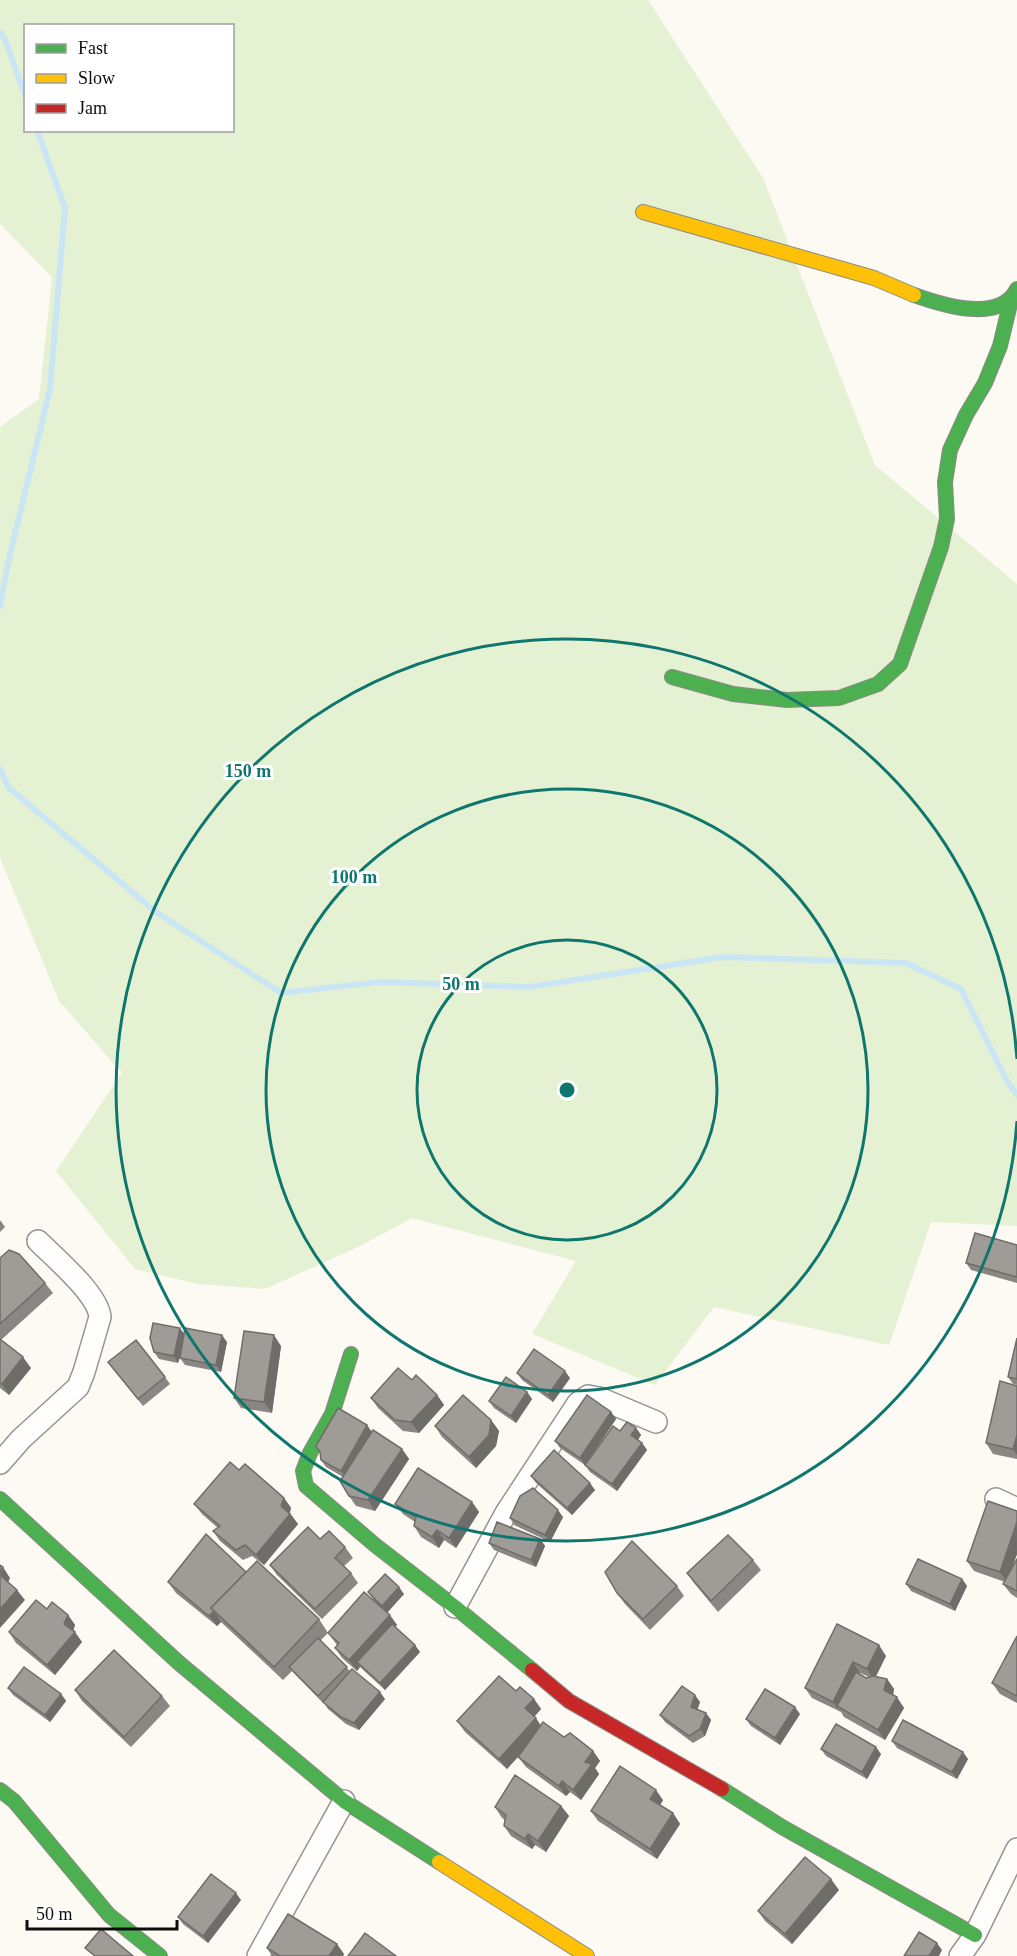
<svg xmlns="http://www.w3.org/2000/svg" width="1017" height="1956" font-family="Georgia,serif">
  <rect width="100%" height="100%" fill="#fcfaf2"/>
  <!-- green -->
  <path fill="#e5f1d3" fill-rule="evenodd" d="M0,0H648L763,178L875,465L1017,584V1226L931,1222L889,1345L714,1307L655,1385L532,1334L576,1261L412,1218L358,1247L265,1289L198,1284L135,1269L56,1171L122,1073L59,1001L0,858V427L39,399L52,277L0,224ZM26,26H232V130H26Z"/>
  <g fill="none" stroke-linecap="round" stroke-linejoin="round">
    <!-- stream -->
    <g stroke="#cae6f5" stroke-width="6">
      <polyline points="0,33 4,37 26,98"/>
      <polyline points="0,606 8,563 50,389 65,208 37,130"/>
      <polyline points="0,769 8,787 156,912 281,993 380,982 529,987 723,957 906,963 961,989 1007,1081 1017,1095"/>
    </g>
    <defs>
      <g id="street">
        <path d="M0,1463L21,1439L78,1387L84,1372L100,1317C98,1294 55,1258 38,1241"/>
        <polyline points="996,1499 1017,1509"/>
        <polyline points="455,1607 506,1513 578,1403 588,1396 599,1398 656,1422"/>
        <polyline points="258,1956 344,1801"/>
        <polyline points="960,1956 975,1935 1017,1849"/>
      </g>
      <g id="fast">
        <path d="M914,295C942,305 1000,324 1017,289"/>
        <polyline points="672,677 733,694 787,700 839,698 878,684 900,664 941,547 947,519 945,482 950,450 966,415 985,383 1000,346 1011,300"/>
        <polyline points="351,1354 332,1414 310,1453 303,1471 306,1486 375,1545 455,1607 532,1670"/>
        <polyline points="0,1499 179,1663 344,1801 439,1862"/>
        <polyline points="722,1789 782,1827 975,1935"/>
        <polyline points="0,1790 14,1801 109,1915 160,1956"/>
      </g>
      <g id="slow">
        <polyline points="643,212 874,278 914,295"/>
        <polyline points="439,1862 587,1956"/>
      </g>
      <polyline id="jam" points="532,1670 569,1701 722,1789"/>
    </defs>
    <!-- street casing -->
    <use href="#street" stroke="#959491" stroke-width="24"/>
    <!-- fast casing -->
    <use href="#fast" stroke="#8c8b87" stroke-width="16"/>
    <!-- slow casing -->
    <use href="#slow" stroke="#8c8b87" stroke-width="16"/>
    <!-- jam casing -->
    <use href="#jam" stroke="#8c8b87" stroke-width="16"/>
    <!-- street -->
    <use href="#street" stroke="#fffefd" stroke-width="21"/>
    <!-- fast -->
    <use href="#fast" stroke="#4caf50" stroke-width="14"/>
    <!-- slow -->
    <use href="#slow" stroke="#ffc107" stroke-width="14"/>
    <!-- jam -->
    <use href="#jam" stroke="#c62828" stroke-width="14"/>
  </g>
  <!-- wall -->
  <g fill="#898683" fill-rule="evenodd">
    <polygon points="0,1220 5,1227 0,1232"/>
    <polygon points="1017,1245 1017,1283 971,1270 966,1263"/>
    <polygon points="0,1258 45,1283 53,1293 1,1340 31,1368 9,1395 0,1388"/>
    <polygon points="184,1334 227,1342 221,1372 185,1365 180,1358 178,1363 159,1359 154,1352"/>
    <polygon points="1017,1338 1017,1385 1013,1384 1008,1377"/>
    <polygon points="281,1346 272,1413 241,1408 234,1398"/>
    <polygon points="108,1362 165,1377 170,1384 143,1406"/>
    <polygon points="517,1373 570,1378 553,1402 522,1380"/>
    <polygon points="412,1380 437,1395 444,1405 419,1433 403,1431 378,1408 371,1398"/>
    <polygon points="1017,1386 1017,1459 993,1454 986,1443"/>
    <polygon points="527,1392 532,1399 516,1423 494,1408 489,1401"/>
    <polygon points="611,1412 616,1419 585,1465 560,1448 555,1441"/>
    <polygon points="491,1420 499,1431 496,1446 476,1468 442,1437 435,1426"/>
    <polygon points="636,1428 641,1435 638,1440 642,1443 647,1450 617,1491 590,1472 585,1465 620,1431"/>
    <polygon points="372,1432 402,1449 409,1459 375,1511 356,1506 349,1496 343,1477 326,1467 321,1460"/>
    <polygon points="239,1470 284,1498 291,1508 290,1513 298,1524 264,1565 252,1556 243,1560 220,1541 213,1531 218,1528 202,1514 194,1504"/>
    <polygon points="531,1476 595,1490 572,1515 536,1483"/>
    <polygon points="472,1502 479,1512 456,1548 444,1540 439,1548 421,1537 414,1526 415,1522 403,1514 395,1504"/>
    <polygon points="1017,1511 1017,1554 1012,1568 1017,1559 1017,1598 1011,1594 1003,1584 1005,1582 974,1571 967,1561"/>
    <polygon points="563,1517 550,1542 514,1525 510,1518"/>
    <polygon points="320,1539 345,1547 353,1558 344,1566 351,1573 358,1583 322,1619 277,1575 270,1565"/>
    <polygon points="540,1539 545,1546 536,1567 494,1550 489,1543"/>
    <polygon points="753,1560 761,1570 718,1612 694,1583 687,1573"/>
    <polygon points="246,1572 319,1619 328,1633 373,1599 368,1592 404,1594 387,1612 397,1625 395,1627 420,1652 385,1690 360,1667 357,1671 342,1658 335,1648 337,1645 328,1633 320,1641 350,1671 385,1699 359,1730 346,1724 328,1709 324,1703 323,1703 292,1671 283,1680 221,1622 217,1626 176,1593 168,1582"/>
    <polygon points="962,1579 967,1586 955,1611 911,1591 906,1584"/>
    <polygon points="677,1586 684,1596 650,1630 625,1604 617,1593"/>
    <polygon points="47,1609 68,1615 75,1625 73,1631 82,1642 55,1675 16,1643 9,1632"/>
    <path d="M837,1624L886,1656L876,1676L887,1679L894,1689L893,1695L904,1708L885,1740L844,1717L841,1712L812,1698L805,1688ZM860,1673L869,1677L866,1678L860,1674Z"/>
    <polygon points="1017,1636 1017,1703 1000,1694 992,1683"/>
    <polygon points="8,1688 61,1694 66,1701 50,1722 13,1695"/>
    <polygon points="75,1690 162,1696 170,1706 131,1747 82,1701"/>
    <polygon points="516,1691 534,1699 541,1709 534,1717 541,1726 593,1751 600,1761 595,1768 599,1774 581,1800 570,1792 566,1796 526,1767 518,1757 522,1752 507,1769 465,1732 457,1721"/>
    <polygon points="700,1702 697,1710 706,1713 711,1720 705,1736 693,1743 665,1722 660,1715"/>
    <polygon points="800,1714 780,1745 751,1726 746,1719"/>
    <polygon points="892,1741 968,1759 957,1779 897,1748"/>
    <polygon points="821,1749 881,1754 867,1779 826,1756"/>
    <polygon points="663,1800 660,1805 673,1813 680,1824 657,1859 598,1821 591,1811"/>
    <polygon points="561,1806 569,1816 546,1852 535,1845 532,1849 511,1836 504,1826 505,1820 502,1818 495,1807"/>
    <polygon points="839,1890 792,1944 765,1921 758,1911"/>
    <polygon points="241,1900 208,1943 183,1924 178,1917"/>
    <polygon points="267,1948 344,1954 343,1956 272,1956"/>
  </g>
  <!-- shaded-wall -->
  <g fill="#6f6d6a">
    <polygon points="180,1328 185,1335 178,1363 174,1356"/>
    <polygon points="222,1335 227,1342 221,1372 216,1365"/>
    <polygon points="274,1335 281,1346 272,1413 264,1402"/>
    <polygon points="23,1357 31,1368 9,1395 2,1384"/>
    <polygon points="565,1371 570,1378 553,1402 548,1395"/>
    <polygon points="527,1392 532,1399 516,1423 511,1416"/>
    <polygon points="437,1395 444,1405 419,1433 411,1422"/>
    <polygon points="611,1412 616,1419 585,1465 580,1458"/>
    <polygon points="491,1420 499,1431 496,1446 476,1468 469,1457"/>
    <polygon points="367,1425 372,1432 346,1478 341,1471"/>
    <polygon points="636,1428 641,1435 636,1442 631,1435"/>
    <polygon points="1017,1435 1017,1455 1013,1449"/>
    <polygon points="642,1443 647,1450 617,1491 612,1484"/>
    <polygon points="402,1449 409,1459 375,1511 368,1500"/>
    <polygon points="590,1483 595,1490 572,1515 567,1508"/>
    <polygon points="284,1498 291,1508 288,1516 290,1514 298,1524 264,1565 256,1555"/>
    <polygon points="472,1502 479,1512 456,1548 449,1538"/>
    <polygon points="558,1510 563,1517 550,1542 545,1535"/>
    <polygon points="1017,1522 1017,1554 1007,1582 1000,1572"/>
    <polygon points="437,1530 444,1540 439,1548 432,1537"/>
    <polygon points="540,1539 545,1546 536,1567 531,1560"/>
    <polygon points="3,1567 10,1578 7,1585 0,1575"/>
    <polygon points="962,1579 967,1586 955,1611 950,1604"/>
    <polygon points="399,1587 404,1594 387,1613 382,1606"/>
    <polygon points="17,1590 25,1600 0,1628 0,1609"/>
    <polygon points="214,1611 221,1622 217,1626 209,1616"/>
    <polygon points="68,1615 75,1625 72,1634 64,1624"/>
    <polygon points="390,1615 397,1625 361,1666 357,1662 360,1667 357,1671 349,1660"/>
    <polygon points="75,1632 82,1642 55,1675 47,1665"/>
    <polygon points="415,1645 420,1652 385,1690 380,1683"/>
    <polygon points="879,1645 886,1656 874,1680 867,1669"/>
    <polygon points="853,1662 860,1673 842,1709 837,1706 840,1712 833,1702"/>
    <polygon points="887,1679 894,1689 892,1700 884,1690"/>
    <polygon points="380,1692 385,1699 359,1730 354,1723"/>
    <polygon points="61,1694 66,1701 50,1722 45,1715"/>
    <polygon points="695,1695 700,1702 696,1714 691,1707"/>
    <polygon points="897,1697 904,1708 885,1740 878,1730"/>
    <polygon points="534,1699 541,1709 532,1719 525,1708"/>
    <polygon points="795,1707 800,1714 780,1745 775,1738"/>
    <polygon points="706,1713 711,1720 705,1736 700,1729"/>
    <polygon points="536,1718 543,1729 507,1769 499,1759"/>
    <polygon points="876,1747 881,1754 867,1779 862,1772"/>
    <polygon points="593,1751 600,1761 595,1768 599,1774 581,1800 573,1790 585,1762"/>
    <polygon points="963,1752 968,1759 957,1779 952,1772"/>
    <polygon points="562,1781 570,1792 566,1796 559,1786"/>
    <polygon points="656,1790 663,1800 658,1809 650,1799"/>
    <polygon points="561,1806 569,1816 546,1852 538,1841"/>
    <polygon points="673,1813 680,1824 657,1859 650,1849"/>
    <polygon points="528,1834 535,1845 532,1849 525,1839"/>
    <polygon points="831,1879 839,1890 792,1944 785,1934"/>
    <polygon points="236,1893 241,1900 208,1943 203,1936"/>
    <polygon points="937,1943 942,1950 939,1956 929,1956"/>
    <polygon points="337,1944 344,1954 343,1956 329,1956"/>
  </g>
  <!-- building -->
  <g fill="#9f9c98" stroke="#6f6d6a" stroke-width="1.5">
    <polygon points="975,1233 1017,1245 1017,1277 966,1263"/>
    <polygon points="9,1250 19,1254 45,1283 0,1324 0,1258"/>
    <polygon points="153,1323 180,1328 174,1356 154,1352 150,1338"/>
    <polygon points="185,1328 222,1335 216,1365 180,1358"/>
    <polygon points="244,1331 274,1335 264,1402 234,1398"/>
    <polygon points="1017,1338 1017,1379 1008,1377"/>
    <polygon points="0,1339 23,1357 2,1384 0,1383"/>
    <polygon points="136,1340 165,1377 138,1399 108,1362"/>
    <polygon points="534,1349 565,1371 548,1395 517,1373"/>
    <polygon points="398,1368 412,1380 416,1375 437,1395 411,1422 395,1420 371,1398"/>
    <polygon points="506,1377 527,1392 511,1416 489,1401"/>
    <polygon points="1000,1381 1017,1386 1017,1435 1013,1449 986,1443"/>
    <polygon points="463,1395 491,1420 489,1435 469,1457 435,1426"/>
    <polygon points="587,1395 611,1412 580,1458 555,1441"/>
    <polygon points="338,1408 367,1425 341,1471 321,1460 320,1452 316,1446"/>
    <polygon points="627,1422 636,1428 631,1435 642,1443 612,1484 585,1465 613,1426 620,1431"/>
    <polygon points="373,1430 402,1449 368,1500 349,1496 340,1481"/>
    <polygon points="554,1450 590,1483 567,1508 531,1476"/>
    <polygon points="230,1462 239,1470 245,1464 284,1498 281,1506 290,1514 256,1555 245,1545 236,1550 213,1531 220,1526 194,1504"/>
    <polygon points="418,1468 472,1502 449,1538 437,1530 432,1537 414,1526 416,1517 395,1504"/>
    <polygon points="533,1488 558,1510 545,1535 510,1518 520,1496"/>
    <polygon points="988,1501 1017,1511 1017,1522 1000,1572 967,1561"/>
    <polygon points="497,1522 540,1539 531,1560 489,1543"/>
    <polygon points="308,1527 320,1539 329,1531 345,1547 335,1558 351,1573 315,1609 270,1565"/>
    <polygon points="206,1534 246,1572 211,1608 214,1611 209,1616 168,1582"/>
    <polygon points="728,1535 753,1560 711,1601 687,1573"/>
    <polygon points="632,1541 677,1586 643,1619 617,1593 605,1572"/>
    <polygon points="918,1559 962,1579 950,1604 906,1584"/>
    <polygon points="1017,1559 1017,1591 1003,1584"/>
    <polygon points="257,1561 319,1619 274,1667 211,1608"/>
    <polygon points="0,1565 3,1567 0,1574"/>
    <polygon points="385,1574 399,1587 382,1606 368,1592"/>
    <polygon points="0,1575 17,1590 0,1609"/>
    <polygon points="364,1592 390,1615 349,1660 335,1648 339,1643 328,1633"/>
    <polygon points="36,1600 47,1609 52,1602 68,1615 64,1624 75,1632 47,1665 9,1632"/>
    <polygon points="392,1624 415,1645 380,1683 357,1662"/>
    <polygon points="837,1624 879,1645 867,1669 853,1662 833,1702 805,1688"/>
    <polygon points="1017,1636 1017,1696 992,1683"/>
    <polygon points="318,1638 347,1667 318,1696 289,1667"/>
    <polygon points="114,1650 162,1696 124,1737 75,1690"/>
    <polygon points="24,1667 61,1694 45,1715 8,1688"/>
    <polygon points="352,1669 380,1692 354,1723 341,1717 323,1702"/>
    <polygon points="856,1672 866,1678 873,1676 887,1679 884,1690 897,1697 878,1730 837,1706"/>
    <polygon points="499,1676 516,1691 520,1687 534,1699 525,1708 536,1718 499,1759 457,1721"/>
    <polygon points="682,1686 695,1695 691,1707 706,1713 700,1729 689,1736 660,1715"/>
    <polygon points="765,1689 795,1707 775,1738 746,1719"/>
    <polygon points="903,1720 963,1752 952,1772 892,1741"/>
    <polygon points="543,1722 564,1737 570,1733 593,1751 585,1762 592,1764 573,1790 562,1781 559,1786 518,1757"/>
    <polygon points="836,1724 876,1747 862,1772 821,1749"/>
    <polygon points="620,1766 656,1790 650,1799 673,1813 650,1849 591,1811"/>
    <polygon points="515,1775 561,1806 538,1841 528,1834 525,1839 504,1826 506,1815 495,1807"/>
    <polygon points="805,1857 831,1879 785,1934 758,1911"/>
    <polygon points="211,1874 236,1893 203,1936 178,1917"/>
    <polygon points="288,1914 337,1944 329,1956 280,1956 267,1948"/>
    <polygon points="101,1929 133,1956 95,1956 85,1948"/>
    <polygon points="919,1932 937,1943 929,1956 904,1956"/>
    <polygon points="365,1933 396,1956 348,1956"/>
  </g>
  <!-- distance rings -->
  <g fill="none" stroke="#0f766e" stroke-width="3">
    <circle cx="567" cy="1090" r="150"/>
    <circle cx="567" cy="1090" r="301"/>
    <path d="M1017 1121A451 451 0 1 1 1017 1059"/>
  </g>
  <circle cx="567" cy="1090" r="9" fill="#0f766e" stroke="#fff" stroke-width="3"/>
  <g font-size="18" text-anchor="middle" font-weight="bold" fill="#0f766e" stroke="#fff" stroke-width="6" stroke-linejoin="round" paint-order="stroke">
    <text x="248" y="777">150 m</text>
    <text x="354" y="883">100 m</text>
    <text x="461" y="990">50 m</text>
  </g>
  <!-- legend -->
  <rect x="24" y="24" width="210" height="108" fill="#ffffff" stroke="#9f9f9f" stroke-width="1.5"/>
  <rect x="36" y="44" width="30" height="9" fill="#4caf50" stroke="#9f9f9f" stroke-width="1.5"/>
  <text x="78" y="54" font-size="18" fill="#0e0e0e">Fast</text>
  <rect x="36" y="74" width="30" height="9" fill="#ffc107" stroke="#9f9f9f" stroke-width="1.5"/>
  <text x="78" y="84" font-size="18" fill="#0e0e0e">Slow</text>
  <rect x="36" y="104" width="30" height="9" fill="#c62828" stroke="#9f9f9f" stroke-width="1.5"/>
  <text x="78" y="114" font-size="18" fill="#0e0e0e">Jam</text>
  <!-- scale -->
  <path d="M27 1920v9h150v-9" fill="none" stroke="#0e0e0e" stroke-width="3"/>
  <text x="36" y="1920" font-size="18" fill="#0e0e0e" stroke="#ffffff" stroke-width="4.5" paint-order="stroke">50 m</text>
</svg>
